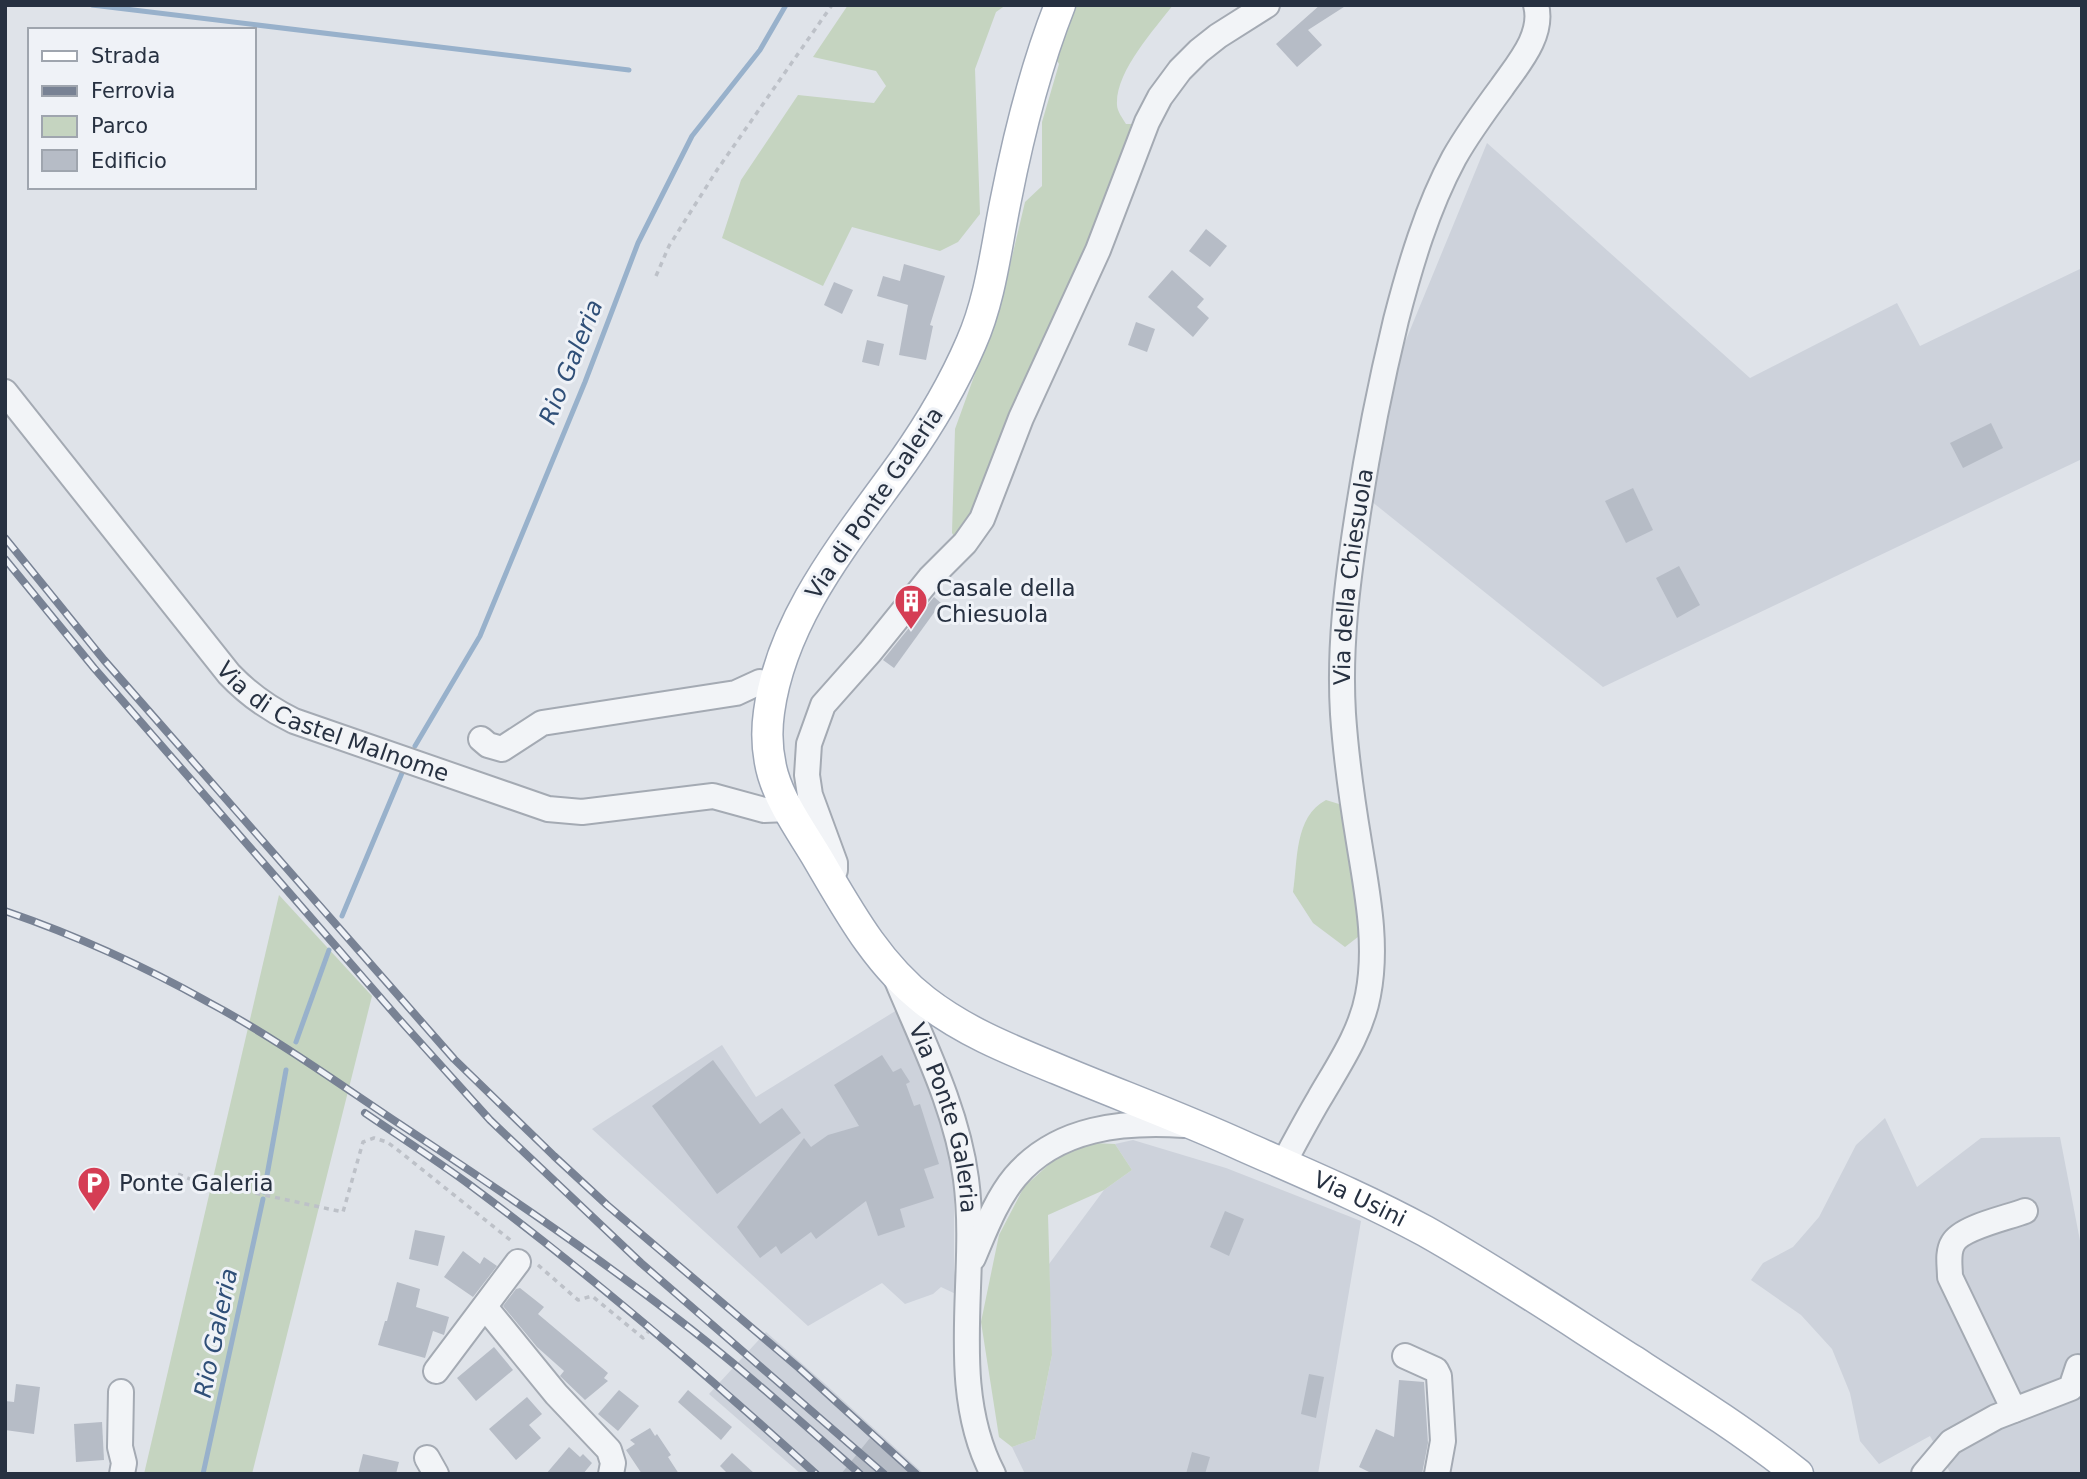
<svg xmlns="http://www.w3.org/2000/svg" width="2087" height="1479" font-family="'DejaVu Sans',sans-serif">
  <rect width="100%" height="100%" fill="#dfe3e9"/>
  <!-- built -->
  <g fill="#cdd2db">
    <polygon points="1487,143 1750,378 1897,303 1920,346 2082,268 2082,459 1603,687 1371,501 1401,352"/>
    <polygon points="897,1010 928,1079 954,1160 954,1269 958,1295 941,1287 933,1294 905,1304 882,1283 808,1326 592,1129 722,1045 756,1097"/>
    <polygon points="1885,1118 1917,1187 1981,1138 2060,1137 2082,1251 2082,1474 1951,1474 1930,1436 1879,1464 1860,1441 1850,1393 1832,1349 1801,1315 1751,1280 1763,1263 1793,1247 1819,1217 1856,1145"/>
    <polygon points="1133,1140 1226,1168 1361,1221 1318,1474 1025,1474 1012,1447 1035,1439 1052,1355 1049,1264 1104,1190 1132,1170 1115,1144"/>
    <polygon points="766,1332 824,1383 924,1474 801,1474 709,1394"/>
  </g>
  <!-- green -->
  <g fill="#c5d4c0">
    <polygon points="848,5 1006,5 996,12 975,69 980,214 958,242 940,251 852,227 823,286 722,238 741,180 798,95 874,103 886,86 876,71 813,57"/>
    <path d="M1076,5H1173C1154,30 1115,72 1117,105C1117,111 1123,119 1126,124H1141L996,481L957,541L952,533L955,429L1002,299L1025,202L1042,186V122L1059,64L1054,56Z"/>
    <path d="M1326,800L1339,804L1352,825L1363,933L1345,947L1313,923L1293,892C1298,860 1294,817 1326,800Z"/>
    <polygon points="279,895 372,996 252,1474 144,1474"/>
    <polygon points="1093,1143 1115,1144 1132,1170 1104,1190 1048,1215 1052,1355 1035,1439 1012,1447 999,1437 981,1322 999,1235 1024,1187 1057,1157"/>
  </g>
  <g fill="none" stroke-linecap="round" stroke-linejoin="round">
    <!-- stream -->
    <g stroke="#98b1cb" stroke-width="5">
      <polyline points="92,5 629,70"/>
      <polyline points="415,746 480,636 585,382 638,243 692,136 760,50 786,5"/>
      <polyline points="342,916 402,773"/>
      <polyline points="296,1042 329,950"/>
      <polyline points="264,1192 286,1070"/>
      <polyline points="203,1474 263,1199"/>
    </g>
  </g>
  <!-- building -->
  <g fill="#b6bcc6">
    <polygon points="1320,5 1347,5 1308,30 1322,45 1297,67 1276,44"/>
    <polygon points="1206,229 1227,246 1210,267 1189,251"/>
    <polygon points="904,264 945,276 930,325 933,326 926,360 899,355 908,305 877,296 883,276 900,281"/>
    <polygon points="1172,270 1204,299 1197,307 1209,318 1193,337 1148,297"/>
    <polygon points="834,282 853,290 842,314 824,305"/>
    <polygon points="1136,322 1155,329 1147,352 1128,345"/>
    <polygon points="867,340 884,344 879,366 862,362"/>
    <polygon points="1991,423 2003,448 1963,468 1950,443"/>
    <polygon points="1633,488 1653,530 1626,543 1605,501"/>
    <polygon points="1679,566 1700,605 1677,618 1656,578"/>
    <polygon points="934,597 941,603 894,668 883,660"/>
    <polygon points="882,1055 893,1072 901,1068 910,1082 906,1084 914,1106 920,1104 939,1164 924,1169 934,1198 900,1209 905,1227 878,1236 866,1201 816,1239 811,1232 781,1254 776,1246 760,1258 737,1227 804,1138 811,1147 828,1135 859,1126 834,1085"/>
    <polygon points="713,1060 760,1124 782,1108 801,1133 717,1194 652,1106"/>
    <polygon points="1225,1211 1244,1219 1229,1256 1210,1247"/>
    <polygon points="415,1230 445,1236 438,1266 409,1259"/>
    <polygon points="463,1251 480,1264 484,1257 497,1266 473,1297 444,1277"/>
    <polygon points="397,1282 420,1289 416,1307 449,1317 444,1335 433,1331 425,1358 378,1345 385,1321 387,1321"/>
    <polygon points="520,1288 544,1307 538,1314 608,1373 604,1378 608,1381 585,1400 560,1376 564,1371 537,1347 503,1306 516,1289"/>
    <polygon points="494,1347 513,1370 476,1401 457,1378"/>
    <polygon points="1309,1374 1324,1377 1316,1418 1301,1414"/>
    <polygon points="1399,1380 1424,1382 1428,1443 1422,1474 1373,1474 1359,1467 1376,1429 1394,1437"/>
    <polygon points="16,1384 40,1387 34,1434 5,1430 5,1401 14,1402"/>
    <polygon points="619,1390 639,1406 618,1431 598,1414"/>
    <polygon points="688,1390 732,1427 721,1440 678,1402"/>
    <polygon points="527,1397 542,1414 529,1425 541,1438 516,1460 489,1429"/>
    <polygon points="102,1422 104,1460 76,1462 74,1424"/>
    <polygon points="650,1428 655,1436 657,1434 671,1455 668,1457 679,1474 642,1474 626,1450 635,1444 630,1440"/>
    <polygon points="870,1438 911,1474 841,1474"/>
    <polygon points="569,1447 580,1457 583,1454 592,1463 583,1474 546,1474"/>
    <polygon points="1192,1452 1210,1457 1205,1474 1186,1474"/>
    <polygon points="732,1453 755,1474 728,1474 720,1466"/>
    <polygon points="363,1454 399,1462 396,1474 358,1474"/>
  </g>
  <g fill="none" stroke-linecap="round" stroke-linejoin="round">
    <defs>
      <g id="minor">
        <path id="s1" d="M5,392L229,674C248,694 269,709 294,721L548,809L582,812L713,796L764,810L788,809"/>
        <polyline points="481,739 488,745 502,749 542,723 736,693 760,682 773,688"/>
        <polyline points="831,880 835,870 835,863 810,795 807,775 809,744 823,705 870,652 930,578 965,543 982,519 1021,418 1098,250 1147,122 1160,97 1180,70 1199,51 1218,36 1267,5"/>
        <path id="s2" d="M896,978C923,1043 957,1109 966,1179C979,1276 946,1384 993,1474"/>
        <path id="s3" d="M1283,1164C1295,1142 1306,1121 1319,1099C1338,1066 1361,1033 1368,995C1378,944 1367,892 1359,842C1352,800 1346,757 1343,714C1339,648 1347,584 1357,519C1367,452 1380,386 1396,320C1410,266 1427,208 1454,158C1468,133 1485,110 1502,87C1518,64 1544,35 1536,5"/>
        <path d="M973,1258C985,1230 996,1200 1015,1177C1057,1127 1124,1121 1184,1125"/>
        <polyline points="485,1307 556,1394 609,1450 613,1463 611,1474"/>
        <polyline points="1405,1356 1436,1370 1439,1376 1443,1441 1437,1474"/>
        <polyline points="436,1371 518,1262"/>
        <polyline points="121,1392 120,1447 124,1463 122,1474"/>
        <path d="M2014,1410L1950,1277C1950,1266 1947,1253 1953,1243C1962,1227 2007,1218 2025,1211"/>
        <polyline points="427,1458 436,1474"/>
        <polyline points="1924,1474 1951,1442 1996,1417 2071,1388 2078,1367"/>
      </g>
      <g id="major">
        <path id="s4" d="M1060,5C1035,68 1019,133 1006,199C996,247 991,298 971,343C953,385 929,425 903,462C849,538 782,616 769,712C766,733 767,754 773,775C782,805 802,832 818,859C848,910 877,964 925,1001C965,1032 1011,1050 1057,1069C1119,1095 1182,1118 1243,1146C1304,1173 1366,1199 1425,1231C1496,1271 1563,1316 1632,1360C1688,1396 1745,1432 1798,1474"/>
      </g>
    </defs>
    <!-- minor casing -->
    <use href="#minor" stroke="#a4aab3" stroke-width="28"/>
    <!-- major casing -->
    <use href="#major" stroke="#9ea7b6" stroke-width="33"/>
    <!-- path -->
    <g stroke="#bdc1c8" stroke-width="3.5" stroke-dasharray="5 5" stroke-linecap="butt">
      <polyline points="656,276 669,246 717,170 832,5"/>
      <polyline points="178,1174 190,1179 343,1212 363,1142 374,1138 387,1142 399,1151 514,1243"/>
      <polyline points="538,1265 578,1300 592,1296 643,1338 648,1332"/>
    </g>
    <!-- minor -->
    <use href="#minor" stroke="#f2f4f7" stroke-width="24"/>
    <!-- major -->
    <use href="#major" stroke="#fff" stroke-width="30"/>
    <defs>
      <g id="rail">
        <polyline points="5,538 104,660 454,1059 554,1156 607,1205 799,1368 916,1474"/>
        <polyline points="5,559 94,668 399,1019 490,1120 641,1263 884,1474"/>
        <path d="M5,911C75,935 144,966 208,1002C272,1036 332,1079 392,1119C486,1181 580,1244 670,1313C736,1363 798,1419 860,1474"/>
        <path d="M365,1113C400,1137 436,1160 470,1185C591,1275 705,1373 816,1474"/>
      </g>
    </defs>
    <!-- rail casing -->
    <use href="#rail" stroke="#788294" stroke-width="8"/>
    <!-- rail -->
    <use href="#rail" stroke="#eff2f7" stroke-width="5" stroke-dasharray="16" stroke-linecap="butt"/>
  </g>
  <!-- icons -->
  <defs>
    <symbol id="building-pin" viewBox="-11 -11 22 30"><path d="M0 17L-7.5 6A9.5 9.5 0 1 1 7.5 6Z" fill="#d53d54" stroke="#eff2f7"/><path d="M-4-6H4V6H1V3H-1V6H-4ZM-2.5-4.3h1.7v1.8h-1.7ZM.8-4.3h1.7v1.8H.8ZM-2.5-1h1.7V.8h-1.7ZM.8-1h1.7V.8H.8Z" fill="#fff"/></symbol>
    <symbol id="parking-pin" viewBox="-11 -11 22 30"><path d="M0 17L-7.5 6A9.5 9.5 0 1 1 7.5 6Z" fill="#d53d54" stroke="#eff2f7"/><path d="M-3.5-5.5H1a3.5 3.5 0 0 1 0 7H-1V5.5H-3.5ZM-1-3.4V-.6H.8a1.4 1.4 0 0 0 0-2.8Z" fill="#fff"/></symbol>
  </defs>
  <g fill-rule="evenodd">
    <use href="#building-pin" x="892" y="582" width="38" height="52"/>
    <use href="#parking-pin" x="75" y="1164" width="38" height="52"/>
  </g>
  <g text-anchor="middle" stroke-width="6" stroke-linejoin="round" paint-order="stroke">
    <!-- street labels -->
    <g font-size="23" fill="#273141" stroke="#eff2f7">
      <text transform="translate(874 503) rotate(-56)" y="8">Via di Ponte Galeria</text>
      <text dy="8" stroke="none"><textPath href="#s3" startOffset="611">Via della Chiesuola</textPath></text>
      <text dy="8" stroke="none"><textPath href="#s1" startOffset="476">Via di Castel Malnome</textPath></text>
      <text dy="8" stroke="none"><textPath href="#s2" startOffset="149">Via Ponte Galeria</textPath></text>
      <text dy="8" stroke="none"><textPath href="#s4" startOffset="1591">Via Usini</textPath></text>
    </g>
    <!-- poi labels -->
    <g font-size="23" fill="#273141" stroke="#eff2f7" text-anchor="start">
      <text x="936" y="596">Casale della<tspan x="936" dy="26">Chiesuola</tspan></text>
      <text x="119" y="1191">Ponte Galeria</text>
    </g>
    <!-- water labels -->
    <g font-size="24" font-style="italic" fill="#2f4f78" stroke="#eff2f7">
      <text transform="translate(571 362) rotate(-68)" y="8">Rio Galeria</text>
      <text transform="translate(216 1333) rotate(-78)" y="8">Rio Galeria</text>
    </g>
  </g>
  <!-- border -->
  <rect width="2087" height="1479" fill="none" stroke="#273141" stroke-width="14"/>
  <!-- legend -->
  <rect x="28" y="28" width="228" height="161" fill="#eff2f7" stroke="#9fa5ae" stroke-width="2"/>
  <rect x="42" y="51" width="35" height="10" fill="#ffffff" stroke="#9fa5ae" stroke-width="2"/>
  <text x="91" y="63" font-size="21" fill="#273141">Strada</text>
  <rect x="42" y="86" width="35" height="10" fill="#788294" stroke="#9fa5ae" stroke-width="2"/>
  <text x="91" y="98" font-size="21" fill="#273141">Ferrovia</text>
  <rect x="42" y="116" width="35" height="21" fill="#c5d4c0" stroke="#9fa5ae" stroke-width="2"/>
  <text x="91" y="133" font-size="21" fill="#273141">Parco</text>
  <rect x="42" y="150" width="35" height="21" fill="#b6bcc6" stroke="#9fa5ae" stroke-width="2"/>
  <text x="91" y="168" font-size="21" fill="#273141">Edificio</text>
</svg>
